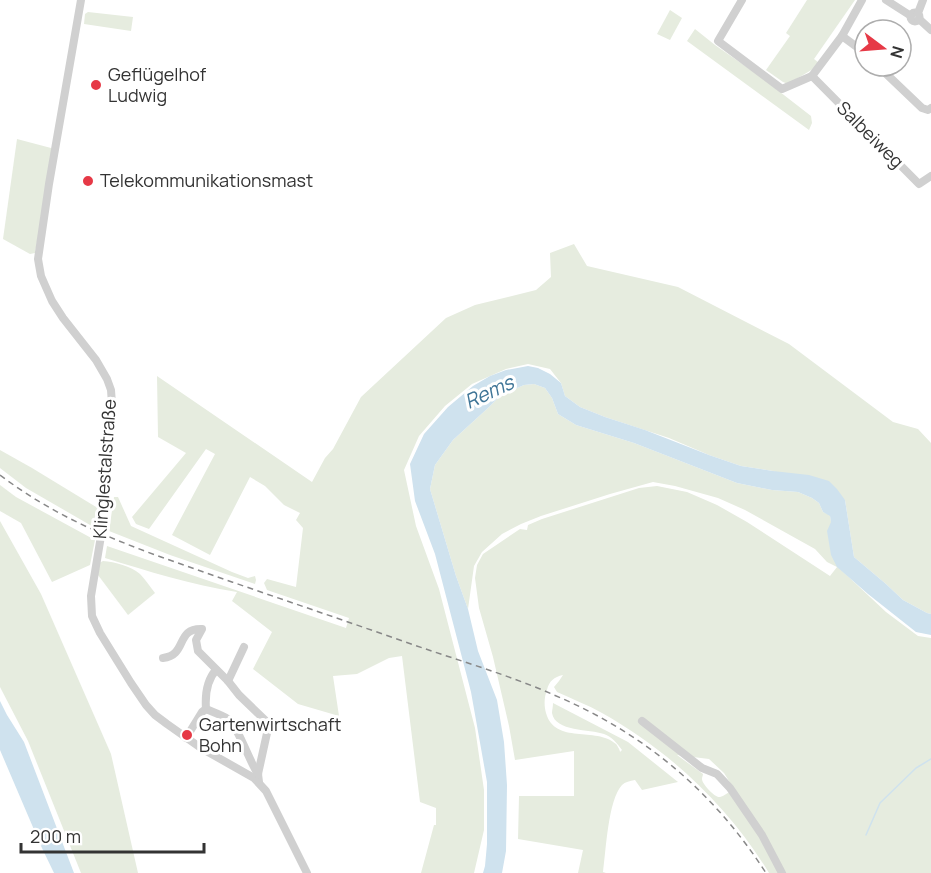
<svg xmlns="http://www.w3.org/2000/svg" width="931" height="873" font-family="Manrope,sans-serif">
  <rect width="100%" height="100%" fill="#fff"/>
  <!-- green -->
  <g fill="#e6ecdf">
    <polygon points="807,0 855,0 814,59 819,63 818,66 788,84 783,82 766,70 790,36 786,33"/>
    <polygon points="670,10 682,18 670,40 657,34"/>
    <polygon points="88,12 133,17 131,31 84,24 85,14"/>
    <polygon points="695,29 715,45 758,75 811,116 812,123 809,130 687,41"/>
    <polygon points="17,139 51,148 53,151 35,253 30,254 3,239"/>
    <path d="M574,244L587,266L678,287L789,344L893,422L918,429L931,443V614L927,613L903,600L886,584L854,557L845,500L773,471L741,466L709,455L669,438L605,417L580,407L565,396L561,383L550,369L528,364L506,369L472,384L445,406L419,436L404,470L416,526L439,589L475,728L484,790V830L474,873H421L434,825H436V808L420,802L402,656L389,658L357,674L333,676L339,716L298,704L253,669L272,632L232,601L237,592C191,585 148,571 105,558L107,546L346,628L349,618L267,590L264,583L267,579L296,587L303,528L296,520L300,513L284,505L265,486L250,477L210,555L172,535L215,454L206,449L149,529L136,524L132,517L186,453L158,437L157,376L312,482L325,458L333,449L361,397L446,318L475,305L536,290L551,277L550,253Z"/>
    <path d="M534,384L545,388L552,398L558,414L576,425L634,443L737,483L772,490L798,492L812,498L819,503L823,512L830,515L838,567L886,612L918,636L931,638V873H786L724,773L709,759L677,755L703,774C703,775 702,777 702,779C702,784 715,798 720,797C724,796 727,793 730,792L760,837L779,873H769C729,807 670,751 602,713C588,705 572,699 557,692L554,687L559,681L563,675C554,677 549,681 547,690C544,697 544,706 546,713C555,745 596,726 616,744C617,745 620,750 620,752L622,750C617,743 612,737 604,734C590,729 555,732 552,713C552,710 553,707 553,703L628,742L678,782L642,790L635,780C630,781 625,782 622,785C608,800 606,851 603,872L606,873H578L583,850L518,839L519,796H574V751L515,760L509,726L493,657L479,608L475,578L477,565L483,554L520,529L527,530L528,525L542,519L639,488L657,486L687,492L717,505L747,522L830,576L837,567L827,562L815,549L745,510L718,498L675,486L653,482L610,494L541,516L521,524L502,534L482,552L474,566L468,609L456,576L430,489L435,465L453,440L488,408L501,395L524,385Z"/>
    <polygon points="0,450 32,468 101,510 97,529 26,488 0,468"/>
    <polygon points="0,485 16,497 95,540 90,565 52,582 21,523 0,511"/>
    <polygon points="114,497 118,497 131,526 232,572 248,578 255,576 256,580 255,584 170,555 109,531"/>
    <polygon points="0,521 41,594 111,754 138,873 81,873 28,741 0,687"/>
    <path d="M103,561C115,562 131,566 140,574C146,580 150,587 155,593L128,615L98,575L99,563Z"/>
  </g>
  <!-- water -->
  <g fill="#cfe2ee">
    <polygon points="528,366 538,368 550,374 561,383 565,396 580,407 605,417 645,430 709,455 741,466 773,471 809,475 829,481 837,489 845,500 854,557 886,584 903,600 927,613 931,614 931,635 916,632 868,594 837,567 831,555 827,531 831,522 830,516 823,512 819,503 812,498 798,492 772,490 737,483 634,443 576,425 558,414 552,398 545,388 534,384 524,385 501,395 488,408 453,440 435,465 430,489 456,576 468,609 478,651 497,700 504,742 507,785 506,851 502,873 483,873 485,866 487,844 487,782 471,692 435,554 415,501 410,464 424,434 448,407 473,386 490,376 506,370"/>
    <polygon points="0,701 7,715 24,742 74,873 54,873 41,846 0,750"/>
  </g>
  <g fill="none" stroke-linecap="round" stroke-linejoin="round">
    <!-- stream -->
    <polyline stroke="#cfe2ee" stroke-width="1.5" points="866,835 880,803 916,768 931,759"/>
    <!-- minor -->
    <g stroke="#d0d0d0" stroke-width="8">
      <polyline points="81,0 49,184 38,259 41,276 52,301 63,318 96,360 107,379 111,390 112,404 106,445 106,506 91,596 92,616 100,633 131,683 146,705 155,715 167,724 201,748 254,778 266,791 307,873"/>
      <polyline points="742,0 718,41 782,89 812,76"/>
      <polyline points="886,0 911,16"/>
      <circle cx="915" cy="17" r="4.5"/>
      <polyline points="918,13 923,0"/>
      <polyline points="919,19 931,30"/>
      <polyline points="842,36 865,53"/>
      <polyline points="878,66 922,108 928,110 931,108"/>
      <polyline points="812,76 919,184 931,176"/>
      <polyline points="812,76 842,36 862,0"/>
      <path d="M163,658C188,655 175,628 202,629L196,640L198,651L228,681L239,695L269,724L258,774L259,782"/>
      <path d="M216,670C206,681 205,695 206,709C213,712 222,715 228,719C238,726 249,761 258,774"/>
      <polyline points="228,681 244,647"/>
      <polyline points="642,721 702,768 717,774 730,788 762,835 782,873"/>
      <polyline points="186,738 202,712 206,709"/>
    </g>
    <!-- rail -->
    <path stroke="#888" stroke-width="1.5" stroke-dasharray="6 4.5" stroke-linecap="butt" d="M0,475C50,513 103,536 161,557C245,587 329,615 414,645C460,661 509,675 554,695C644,733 713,791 766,873"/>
  </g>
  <!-- markers -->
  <g fill="#e63946" stroke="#fff" stroke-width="2">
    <circle cx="96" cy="85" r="6"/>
    <circle cx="88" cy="181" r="6"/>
    <circle cx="187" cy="735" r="6"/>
  </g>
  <g text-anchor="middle" stroke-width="6" stroke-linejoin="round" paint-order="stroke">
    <!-- poi labels -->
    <g font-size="18" fill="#333" stroke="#fff" text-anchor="start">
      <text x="108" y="81">Geflügelhof<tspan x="108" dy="21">Ludwig</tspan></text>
      <text x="100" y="187">Telekommunikationsmast</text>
      <text x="199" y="731">Gartenwirtschaft<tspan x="199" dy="21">Bohn</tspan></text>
    </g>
    <!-- street labels -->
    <g font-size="18" fill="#333" stroke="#fff">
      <text transform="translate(870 135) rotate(45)" y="6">Salbeiweg</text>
      <text transform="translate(105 469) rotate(-86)" y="6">Klinglestalstraße</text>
    </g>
    <!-- water labels -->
    <g font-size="20" font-style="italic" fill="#3f7597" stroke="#fff">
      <text transform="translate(489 392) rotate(-25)" y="7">Rems</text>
    </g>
  </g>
  <!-- north arrow -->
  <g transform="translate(883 48) rotate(106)"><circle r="28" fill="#ffffff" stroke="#adadad" stroke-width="1.5"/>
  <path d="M0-4.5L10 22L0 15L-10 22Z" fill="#e63946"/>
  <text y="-9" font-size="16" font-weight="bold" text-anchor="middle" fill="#333333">N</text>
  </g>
  <!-- scale -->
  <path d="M21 843v9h183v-9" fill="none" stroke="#333333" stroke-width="3"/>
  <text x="30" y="843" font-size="18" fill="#333333" stroke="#ffffff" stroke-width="4.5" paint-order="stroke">200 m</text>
</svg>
